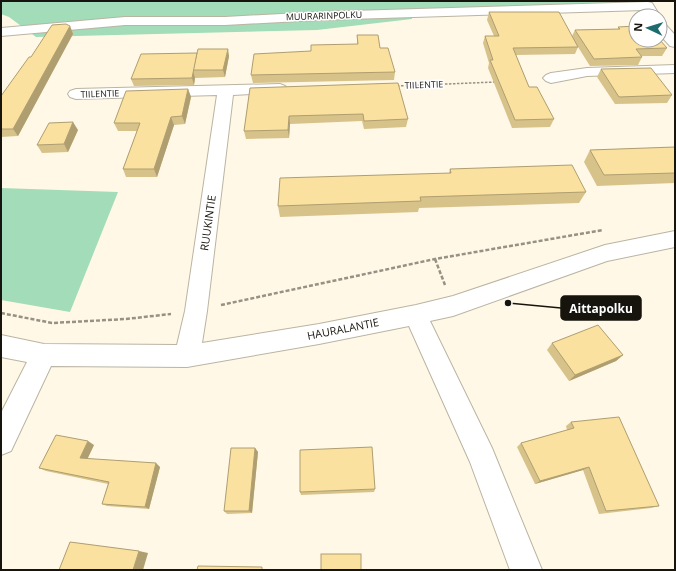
<svg xmlns="http://www.w3.org/2000/svg" width="676" height="571" font-family="'Open Sans',sans-serif">
  <rect width="100%" height="100%" fill="#fff8e6"/>
  <!-- green -->
  <g fill="#a3dcb8">
    <polygon points="1,1 646,1 647,3 412,10 412,19 317,30 36,37 9,17 1,14"/>
    <polygon points="1,188 118,192 70,312 1,300"/>
  </g>
  <g fill="none" stroke-linecap="round" stroke-linejoin="round">
    <defs>
      <g id="street">
        <polygon points="648,2 652,3 660,16 646,16 644,10 318,20 225,25 125,25 1,36 1,28 125,17 225,17 318,12"/>
        <polygon points="660,23 665,24 675,35 675,47 670,46 660,35"/>
        <polygon points="675,65 675,73 587,76 551,83 546,81 543,78 546,75 551,73 587,68"/>
        <polygon points="280,84 285,86 288,89 285,92 233,95 207,311 202,343 319,324 416,305 453,296 605,245 675,231 675,247 607,261 453,316 430,321 492,448 542,570 510,570 470,462 409,326 319,344 187,367 51,366 11,451 1,455 1,413 27,362 1,357 1,335 44,344 177,345 185,311 217,95 76,99 70,97 68,94 70,91 76,89"/>
      </g>
    </defs>
    <!-- street casing -->
    <use href="#street" stroke="#bab4a3" stroke-width="2"/>
    <!-- path-far1 -->
    <polyline stroke="#969184" stroke-width="1.5" stroke-dasharray="2.5 1.5" stroke-linecap="butt" points="397,86 496,82"/>
    <!-- path -->
    <g stroke="#969184" stroke-width="2.5" stroke-dasharray="4 2" stroke-linecap="butt">
      <polyline points="435,259 445,285"/>
      <polyline points="221,305 435,259 603,230"/>
      <polyline points="1,313 52,323 126,319 171,314"/>
    </g>
    <!-- street -->
    <use href="#street" fill="#fff" fill-rule="evenodd"/>
  </g>
  <!-- wall -->
  <g fill="#d7c28a">
    <polygon points="489,12 572,36 575,30 618,29 618,27 667,48 662,56 642,56 642,57 638,65 590,66 578,47 575,54 516,55 529,87 554,119 550,127 512,128 488,68 489,63 483,43 485,36 494,36 487,20"/>
    <polygon points="70,26 73,34 18,136 1,137 1,96 31,57"/>
    <polygon points="357,35 380,48 395,72 394,80 253,83 251,75 311,51 357,44"/>
    <polygon points="229,56 225,77 195,78 194,85 134,86 131,79"/>
    <polygon points="601,69 672,95 667,103 615,104 597,77"/>
    <polygon points="250,88 408,119 406,127 364,129 362,121 290,124 289,138 246,139 244,131"/>
    <polygon points="188,89 191,97 185,124 174,125 157,177 126,177 123,169 137,131 118,131 114,123"/>
    <polygon points="78,130 68,152 42,153 37,145"/>
    <polygon points="675,147 675,183 597,186 584,162 590,150"/>
    <polygon points="450,169 586,192 579,203 419,208 418,212 280,217 278,206 449,173"/>
    <polygon points="552,343 623,355 616,361 569,381 547,350"/>
    <polygon points="571,422 659,506 651,508 599,514 583,470 535,484 517,447 521,443 567,430 566,426"/>
    <polygon points="94,445 87,459 160,467 149,509 107,506 102,504 108,484 46,471 39,468"/>
    <polygon points="255,448 258,452 252,513 227,514 224,511"/>
    <polygon points="375,489 374,492 301,495 300,492"/>
  </g>
  <!-- shaded-wall -->
  <g fill="#af9e70">
    <polygon points="70,26 73,34 18,136 13,129"/>
    <polygon points="228,49 229,56 225,77 223,70"/>
    <polygon points="193,71 195,78 194,85 192,78"/>
    <polygon points="188,89 191,97 185,124 182,116"/>
    <polygon points="289,116 290,124 289,138 288,130"/>
    <polygon points="171,117 174,125 157,177 154,169"/>
    <polygon points="73,122 78,130 68,152 64,144"/>
    <polygon points="623,355 616,361 569,381 575,375"/>
    <polygon points="88,441 94,445 86,462 80,458"/>
    <polygon points="255,448 258,452 252,513 249,511"/>
    <polygon points="156,463 160,467 149,509 145,507"/>
    <polygon points="589,467 583,470 535,484 540,481"/>
    <polygon points="139,551 148,553 143,570 133,570"/>
  </g>
  <!-- building -->
  <g fill="#fae1a0" stroke="#af9e70">
    <polygon points="489,12 559,12 578,47 513,48 529,87 537,87 554,119 515,120 490,60 493,60 485,36 499,36"/>
    <polygon points="66,24 70,26 13,129 1,129 1,96 29,57 31,57 52,25"/>
    <polygon points="636,26 636,40 660,40 667,48 636,49 642,57 594,59 575,30 620,29 618,27"/>
    <polygon points="357,35 378,35 380,48 388,48 395,72 251,75 254,54 311,51 311,45 358,44"/>
    <polygon points="198,49 228,49 223,70 193,70"/>
    <polygon points="197,53 192,78 131,79 141,54"/>
    <polygon points="651,68 672,95 619,97 601,69"/>
    <polygon points="398,83 408,119 364,121 363,114 289,116 288,130 244,131 250,88"/>
    <polygon points="188,89 182,116 171,117 154,169 123,169 140,123 114,123 126,91"/>
    <polygon points="73,122 64,144 37,145 49,123"/>
    <polygon points="675,147 675,173 604,175 590,150"/>
    <polygon points="572,165 586,192 420,197 421,201 278,206 280,178 451,173 450,169"/>
    <polygon points="598,325 623,355 575,375 552,343"/>
    <polygon points="619,417 659,506 606,511 589,467 540,481 521,443 574,428 571,422"/>
    <polygon points="56,435 88,441 80,458 156,463 145,507 102,504 109,482 39,468"/>
    <polygon points="372,447 375,489 300,492 300,450"/>
    <polygon points="231,448 255,448 249,511 224,511"/>
    <polygon points="70,542 139,551 133,570 59,570"/>
    <rect x="321" y="554" width="40" height="16"/>
    <polygon points="198,566 262,567 262,570 197,570"/>
  </g>
  <g text-anchor="middle" stroke-width="3" stroke-linejoin="round" paint-order="stroke">
    <!-- far-street labels -->
    <g font-size="9" fill="#17140e" stroke="#fff">
      <text transform="translate(324 16) rotate(-2)" y="3">MUURARINPOLKU</text>
      <text transform="translate(424 85) rotate(-2)" y="3">TIILENTIE</text>
      <text transform="translate(100 94) rotate(-2)" y="3">TIILENTIE</text>
    </g>
    <!-- street labels -->
    <g font-size="11" fill="#17140e" stroke="#fff">
      <text transform="translate(208 223) rotate(-82)" y="4">RUUKINTIE</text>
      <text transform="translate(343 329) rotate(-11)" y="4">HAURALANTIE</text>
    </g>
  </g>
  <!-- callouts -->
  <path fill="none" stroke="#17140e" stroke-width="1.5" d="M508 303L561 308"/>
  <circle fill="#17140e" stroke="#fff" stroke-width="1.5" cx="508" cy="303" r="4"/>
  <rect fill="#17140e" stroke="#17140e" stroke-width="1.5" x="561" y="296" width="80" height="24" rx="4"/>
  <g font-size="12" text-anchor="middle" font-weight="bold" fill="#fff">
    <text x="601" y="313">Aittapolku</text>
  </g>
  <!-- border -->
  <rect width="676" height="571" fill="none" stroke="#17140e" stroke-width="4"/>
  <!-- north arrow -->
  <g transform="translate(648 28) rotate(274)"><circle r="19" fill="#ffffff" stroke="#a2a19f"/>
  <path d="M0-3L7 15L0 10L-7 15Z" fill="#1e6b6d"/>
  <text y="-6" font-size="11" font-weight="bold" text-anchor="middle" fill="#17140e">N</text>
  </g>
</svg>
